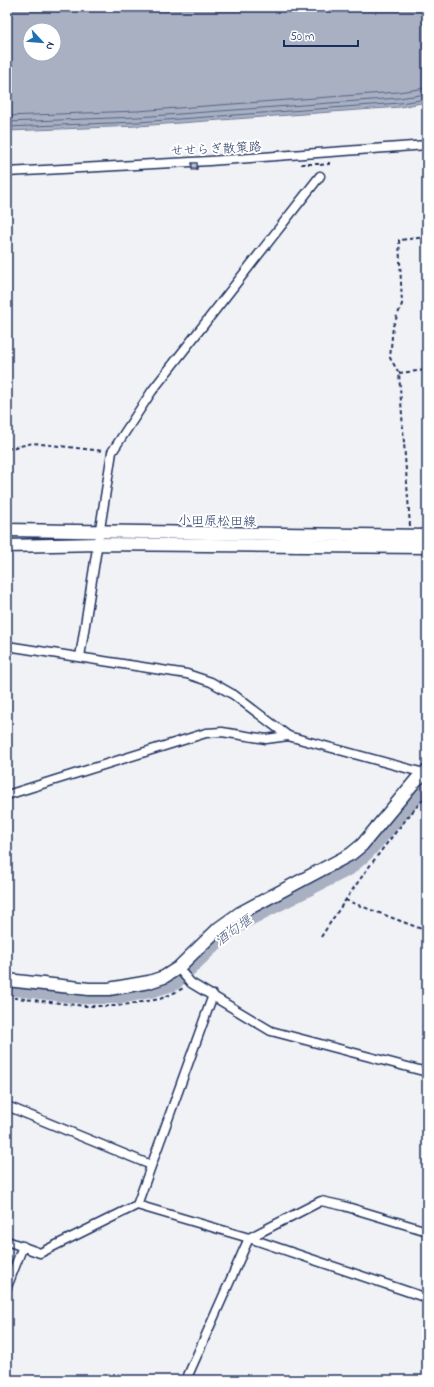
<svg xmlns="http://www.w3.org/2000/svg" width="434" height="1387" font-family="'Indie Flower','Klee One',sans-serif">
  <rect width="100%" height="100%" fill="#f1f2f5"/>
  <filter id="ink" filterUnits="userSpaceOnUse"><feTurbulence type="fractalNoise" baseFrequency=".025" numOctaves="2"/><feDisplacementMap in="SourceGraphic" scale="8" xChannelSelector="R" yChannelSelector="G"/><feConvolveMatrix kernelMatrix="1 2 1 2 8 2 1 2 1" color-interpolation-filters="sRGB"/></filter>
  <g filter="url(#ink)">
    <!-- water -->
    <path fill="#a8b0c2" stroke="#707c9a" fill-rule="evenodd" d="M7,7H427V102L400,107L138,126L7,131ZM30,30H54V54H30Z"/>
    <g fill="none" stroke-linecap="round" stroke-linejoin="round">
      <!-- shore -->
      <g stroke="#536386" stroke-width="1">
        <polyline points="7,116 137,111 398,92 427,88"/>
        <polyline points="7,122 138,117 399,98 427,94"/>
        <polyline points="7,127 138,122 400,103 427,99"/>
      </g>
      <!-- river -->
      <polyline stroke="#a8b0c2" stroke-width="18" points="7,986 83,995 120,995 150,989 173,982 225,932 247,918 348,867 367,850 427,782"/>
      <defs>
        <g id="street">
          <polyline points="7,172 209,161 427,145"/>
          <polyline points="7,646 187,674 211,682 234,695 288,736 424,773"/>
          <polyline points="80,657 112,452 152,391 320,176"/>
          <polyline points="7,795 206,733 222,732 266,739 288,736"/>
          <polyline points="178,968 191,983 271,1031 427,1072"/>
          <polyline points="7,1106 151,1165"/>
          <polyline points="137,1205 213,995"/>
          <polyline points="7,1241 40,1253 137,1205 249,1238 321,1201 344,1206 427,1231"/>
          <polyline points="7,1287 23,1246"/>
          <polyline points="186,1380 249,1238 427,1298"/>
        </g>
        <g id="secondary">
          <polyline points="7,530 427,536"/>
          <polyline points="7,546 98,544 427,547"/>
          <polyline points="7,980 89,989 109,989 149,982 164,977 178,968 219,928 240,913 351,854 362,845 416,780 427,771"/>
        </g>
      </defs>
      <!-- street casing -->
      <use href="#street" stroke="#1b2f5e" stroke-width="11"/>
      <!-- secondary casing -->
      <use href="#secondary" stroke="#1b2f5e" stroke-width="15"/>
      <!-- path -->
      <g stroke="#1b2f5e" stroke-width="2" stroke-dasharray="4 3" stroke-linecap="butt">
        <polyline points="301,164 320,164"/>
        <polyline points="320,165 329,164 329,160"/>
        <polyline points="399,373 427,370"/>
        <polyline points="7,449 33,443 103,451"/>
        <polyline points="410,526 399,373 390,358 393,326 402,304 399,240 427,237"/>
        <polyline points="345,900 427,931"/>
        <path d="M321,937C353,887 388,839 427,795"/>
        <polyline points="7,997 85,1006 117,1006 160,999 178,991 185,987"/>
      </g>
      <!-- street -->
      <use href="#street" stroke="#fff" stroke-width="8"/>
      <!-- secondary -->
      <use href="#secondary" stroke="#fff" stroke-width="12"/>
    </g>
    <!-- wall -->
    <rect fill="#a2a7b3" stroke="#1b2f5e" x="192" y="163" width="5" height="7"/>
    <!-- building -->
    <rect fill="#bcc2d0" stroke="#1b2f5e" x="192" y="163" width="5" height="5"/>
  </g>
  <g text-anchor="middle" stroke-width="4" stroke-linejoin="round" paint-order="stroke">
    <!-- street labels -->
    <g font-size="13" fill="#1b2f5e" stroke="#fff">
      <text transform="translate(216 148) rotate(-3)" y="5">せせらぎ散策路</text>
      <text transform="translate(217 520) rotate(1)" y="5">小田原松田線</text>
    </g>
    <!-- water labels -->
    <g font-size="14" font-style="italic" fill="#4c5c81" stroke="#fff">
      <text transform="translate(233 930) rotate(-36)" y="5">酒匂堰</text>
    </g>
  </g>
  <!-- margin -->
  <rect width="434" height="1387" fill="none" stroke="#fff" stroke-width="24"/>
  <rect x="12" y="12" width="410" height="1363" fill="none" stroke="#1b2f5e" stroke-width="1.5" filter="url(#ink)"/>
  <!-- north arrow -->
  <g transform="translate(42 42) rotate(116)"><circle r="19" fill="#ffffff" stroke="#a4acbf"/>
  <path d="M0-3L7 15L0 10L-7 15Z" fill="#1f6fb2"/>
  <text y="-6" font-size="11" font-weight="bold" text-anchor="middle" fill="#1b2f5e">N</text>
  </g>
  <!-- scale -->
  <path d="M284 40v6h74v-6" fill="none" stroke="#1b2f5e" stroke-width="2"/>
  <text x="290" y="40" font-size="12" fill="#1b2f5e" stroke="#ffffff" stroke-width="3" paint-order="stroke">50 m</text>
</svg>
